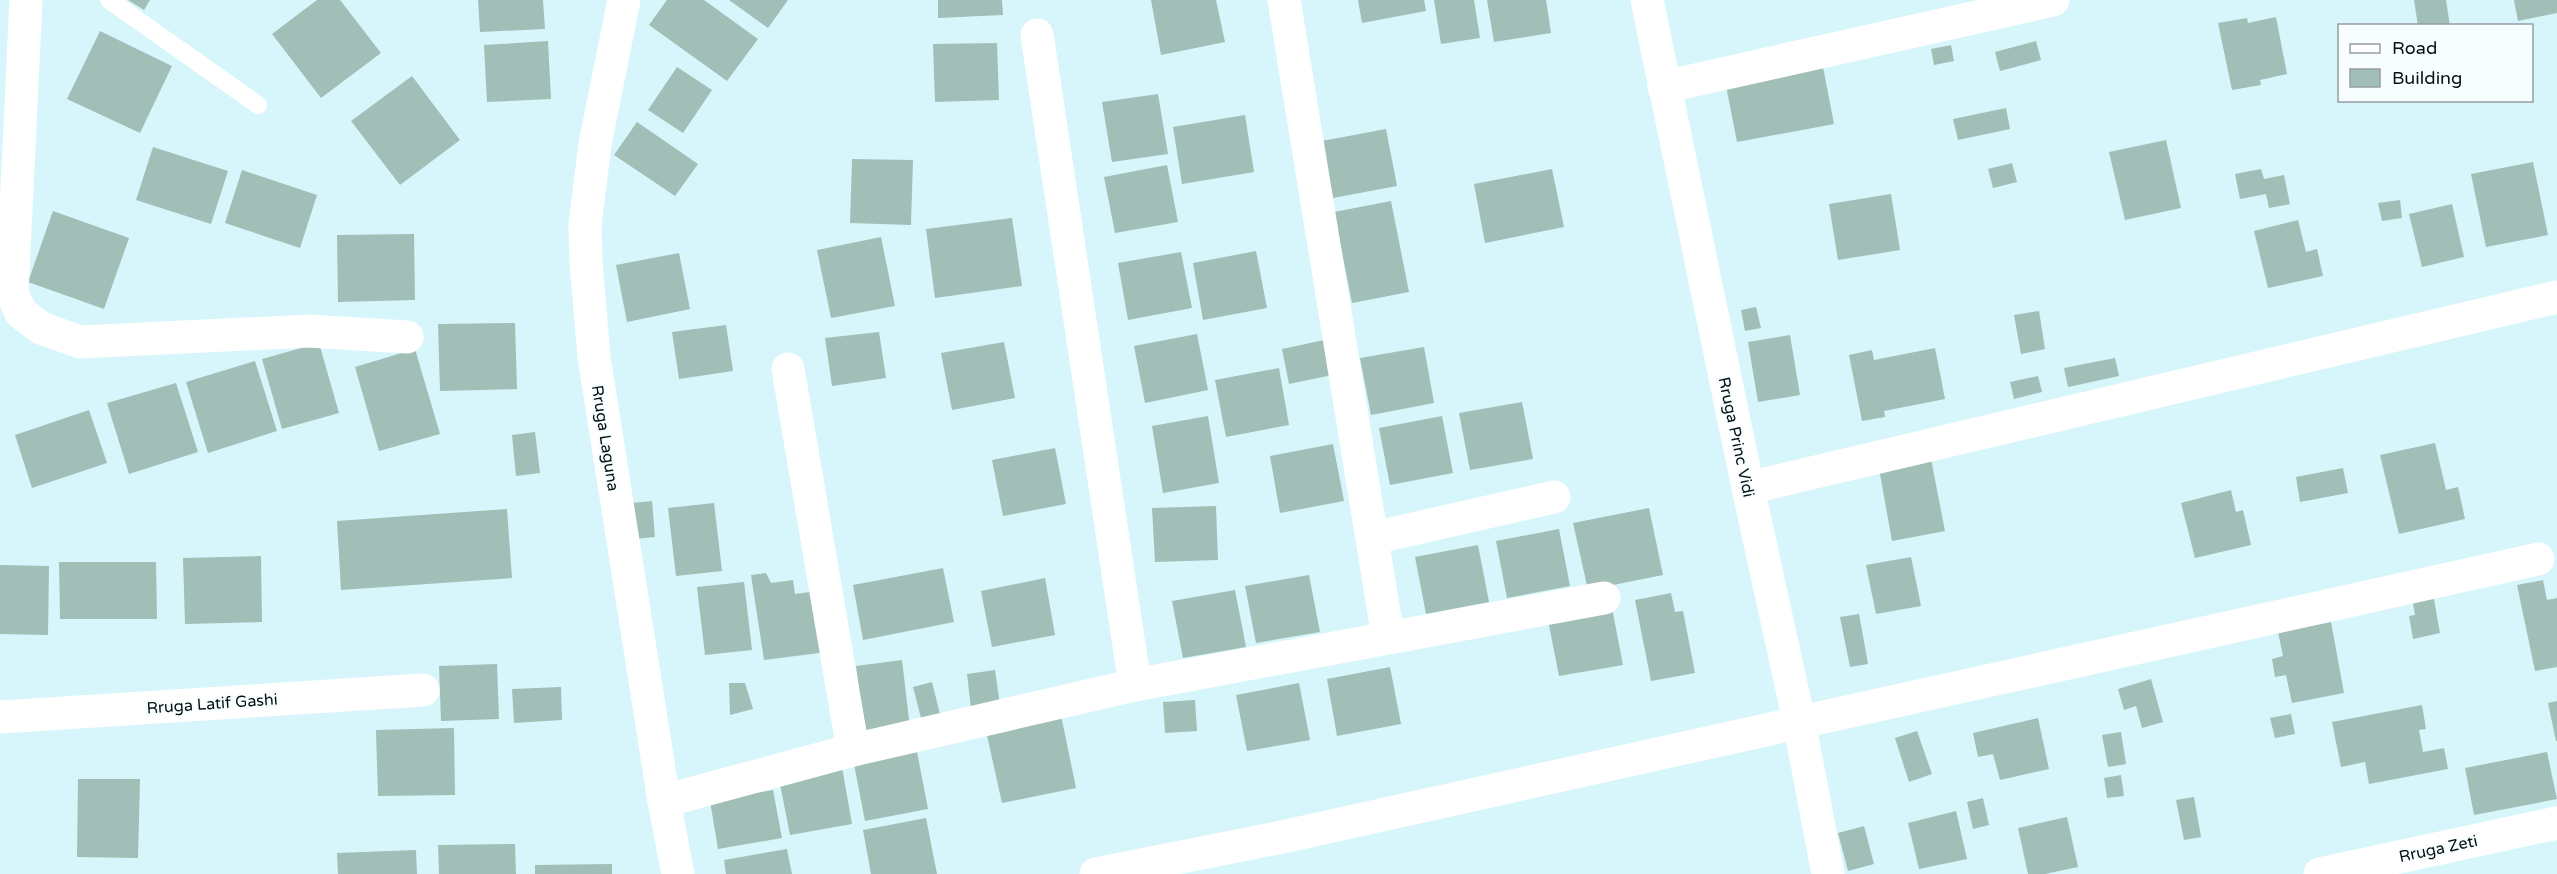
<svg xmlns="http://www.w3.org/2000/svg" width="2557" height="874" font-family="'Varela Round',sans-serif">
  <rect width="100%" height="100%" fill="#d7f6fb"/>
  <!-- building -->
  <g fill="#a1beb7">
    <polygon points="128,0 150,0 144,10"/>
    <polygon points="317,0 340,0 381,53 321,98 272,34"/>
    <polygon points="478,0 543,0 545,29 480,32"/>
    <polygon points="667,0 704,0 758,39 727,81 649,25"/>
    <polygon points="729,0 788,0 768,28"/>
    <polygon points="938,0 1002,0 1003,15 938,18"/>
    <polygon points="1151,0 1216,0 1225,42 1161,55"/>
    <polygon points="1358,0 1424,0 1426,11 1362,23"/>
    <polygon points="1434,0 1474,0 1480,38 1441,44"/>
    <polygon points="1487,0 1546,0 1551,33 1494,42"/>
    <polygon points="2414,0 2446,0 2450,26 2418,26"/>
    <polygon points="2514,0 2557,0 2557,13 2518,21"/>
    <polygon points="2276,17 2287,74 2260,80 2261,85 2232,90 2218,23 2247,18 2248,23"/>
    <polygon points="100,31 172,66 140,133 67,99"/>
    <polygon points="548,41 551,99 487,102 484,45"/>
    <polygon points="2036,41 2041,60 2000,71 1995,52"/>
    <polygon points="997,43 999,100 935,102 933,44"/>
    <polygon points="1951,45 1954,61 1934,65 1931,49"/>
    <polygon points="677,67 712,90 683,133 648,110"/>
    <polygon points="1823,67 1834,124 1737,142 1726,86"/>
    <polygon points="412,76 460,140 400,185 351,121"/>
    <polygon points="1158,94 1168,154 1112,162 1102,102"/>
    <polygon points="2006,108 2010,129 1958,140 1953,119"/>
    <polygon points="1245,115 1254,172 1182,184 1173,127"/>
    <polygon points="637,122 698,164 675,196 614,155"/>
    <polygon points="1386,129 1397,186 1333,198 1322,141"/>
    <polygon points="2166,140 2181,208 2125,220 2109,152"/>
    <polygon points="153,147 228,171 211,224 136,200"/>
    <polygon points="852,159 913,160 911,225 850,223"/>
    <polygon points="2533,162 2548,235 2486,247 2471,174"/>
    <polygon points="2012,163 2017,182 1993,188 1988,169"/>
    <polygon points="1167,165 1178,222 1115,233 1104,177"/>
    <polygon points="1552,169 1564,227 1485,243 1474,184"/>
    <polygon points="2261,169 2264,179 2284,175 2290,204 2269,208 2266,194 2240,199 2235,174"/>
    <polygon points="242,170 317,195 300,248 225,223"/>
    <polygon points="1891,194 1900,250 1838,260 1829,204"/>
    <polygon points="2400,200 2402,218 2382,221 2378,203"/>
    <polygon points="1391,201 1409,292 1352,303 1334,212"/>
    <polygon points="2452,204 2464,257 2422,267 2409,214"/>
    <polygon points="53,211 129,238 104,309 28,282"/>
    <polygon points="1012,218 1022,286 935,298 926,229"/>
    <polygon points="2298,220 2306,252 2317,249 2323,276 2268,288 2254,231"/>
    <polygon points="414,234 415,300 338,302 337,235"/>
    <polygon points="881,237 895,306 831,318 817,250"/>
    <polygon points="1256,251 1267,308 1203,320 1193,263"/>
    <polygon points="1181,252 1192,308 1128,320 1118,263"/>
    <polygon points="679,253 690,309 627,322 616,265"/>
    <polygon points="1756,307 1761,328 1745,331 1741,310"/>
    <polygon points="2039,311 2045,349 2021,354 2014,315"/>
    <polygon points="515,323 517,389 440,391 438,324"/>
    <polygon points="726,325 733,371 679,379 672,332"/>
    <polygon points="879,332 886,378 832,386 825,338"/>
    <polygon points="1197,334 1208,390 1145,403 1134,346"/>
    <polygon points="1790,335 1800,395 1758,402 1748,342"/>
    <polygon points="1329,339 1337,374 1289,384 1282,349"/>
    <polygon points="1004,342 1015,398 952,410 941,353"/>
    <polygon points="319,343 339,413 282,429 262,359"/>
    <polygon points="1424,347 1434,403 1371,415 1360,358"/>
    <polygon points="1935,348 1945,399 1884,411 1885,417 1862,421 1849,355 1872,350 1874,360"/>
    <polygon points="415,349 440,434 379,451 355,367"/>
    <polygon points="2115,358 2119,376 2068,387 2064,368"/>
    <polygon points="255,361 277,431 208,453 186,382"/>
    <polygon points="1279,368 1289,425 1226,437 1215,380"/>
    <polygon points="2038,376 2042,392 2014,399 2010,382"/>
    <polygon points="176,383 198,452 129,474 107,403"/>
    <polygon points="1522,402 1533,459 1470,470 1459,413"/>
    <polygon points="89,410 107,463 32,488 15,435"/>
    <polygon points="1208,416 1219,483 1163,493 1152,426"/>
    <polygon points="1442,416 1453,473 1390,485 1379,428"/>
    <polygon points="535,432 540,473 516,476 512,435"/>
    <polygon points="2435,443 2446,490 2458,487 2465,519 2399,534 2380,455"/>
    <polygon points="1333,444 1344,501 1280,513 1270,456"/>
    <polygon points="1055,448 1066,504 1003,516 992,460"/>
    <polygon points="1930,454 1945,531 1892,541 1878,463"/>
    <polygon points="2343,468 2348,493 2300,502 2296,477"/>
    <polygon points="2231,490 2236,512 2243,510 2251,545 2195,558 2181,503"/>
    <polygon points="652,501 655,537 635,539 632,503"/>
    <polygon points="714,503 722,571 676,576 668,508"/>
    <polygon points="1216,506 1218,560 1155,562 1152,508"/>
    <polygon points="1649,508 1663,575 1588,590 1573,523"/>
    <polygon points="507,509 512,578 341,590 337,521"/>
    <polygon points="1559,529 1570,586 1507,598 1496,541"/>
    <polygon points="1478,545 1489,602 1426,614 1415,557"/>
    <polygon points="261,556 262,622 185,624 183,558"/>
    <polygon points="1911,557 1921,606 1876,614 1866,565"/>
    <polygon points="59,562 156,562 157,619 60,619"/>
    <polygon points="0,565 49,566 48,635 0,634"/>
    <polygon points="943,568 954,622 863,640 853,585"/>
    <polygon points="766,573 771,583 793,580 795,594 818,591 827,652 764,660 751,575"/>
    <polygon points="1309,575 1320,632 1256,643 1245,586"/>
    <polygon points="1045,578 1055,635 992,647 981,591"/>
    <polygon points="2543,580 2547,600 2557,598 2557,667 2535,671 2517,585"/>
    <polygon points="744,582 752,650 705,655 697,587"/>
    <polygon points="1235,590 1246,647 1183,658 1172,601"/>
    <polygon points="1671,593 1675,612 1683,611 1695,673 1651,681 1635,600"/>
    <polygon points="2433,594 2440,633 2413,639 2409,616 2415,615 2412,598"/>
    <polygon points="1612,608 1623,665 1559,676 1548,620"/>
    <polygon points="1859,614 1868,664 1850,667 1840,617"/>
    <polygon points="2331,622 2344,693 2292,703 2286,675 2275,677 2272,659 2283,656 2278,632"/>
    <polygon points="902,660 910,728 864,734 856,666"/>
    <polygon points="497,664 499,719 441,721 439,666"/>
    <polygon points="1390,667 1401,724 1337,736 1327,679"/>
    <polygon points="995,670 1000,705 971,708 967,674"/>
    <polygon points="2151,679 2163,722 2142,728 2136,706 2124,710 2118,689"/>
    <polygon points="932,682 940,714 921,718 913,687"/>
    <polygon points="729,683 745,683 753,709 730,715"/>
    <polygon points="1299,683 1310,740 1247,751 1236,695"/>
    <polygon points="561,687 562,720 514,723 512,689"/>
    <polygon points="1195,700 1197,731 1165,733 1163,702"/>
    <polygon points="2557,701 2557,741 2556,741 2548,703"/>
    <polygon points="2422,705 2426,729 2419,730 2423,752 2444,748 2448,769 2369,784 2365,762 2341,767 2332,722"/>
    <polygon points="2291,714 2295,734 2275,738 2270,718"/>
    <polygon points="1061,715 1076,788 1002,803 986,731"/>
    <polygon points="2038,718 2049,769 2000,780 1993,754 1978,757 1973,733"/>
    <polygon points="454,728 455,795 378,796 376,730"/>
    <polygon points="1917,731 1932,774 1909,782 1895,738"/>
    <polygon points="2121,732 2126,764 2108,767 2102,735"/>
    <polygon points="917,752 928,809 865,821 854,764"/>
    <polygon points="2547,752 2557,799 2474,815 2465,768"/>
    <polygon points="842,767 852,824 790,835 779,779"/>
    <polygon points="2121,775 2124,796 2107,798 2104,778"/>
    <polygon points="78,779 140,779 138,858 77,857"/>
    <polygon points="773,790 782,838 718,849 710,801"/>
    <polygon points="2194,797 2201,837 2184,840 2176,800"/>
    <polygon points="1983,798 1989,825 1973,829 1967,802"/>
    <polygon points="1956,811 1967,859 1919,869 1908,823"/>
    <polygon points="2067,817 2078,867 2045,874 2028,874 2018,828"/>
    <polygon points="926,818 937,874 871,874 863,830"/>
    <polygon points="1864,826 1874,864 1848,871 1838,833"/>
    <polygon points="515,844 516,874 439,874 438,845"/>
    <polygon points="787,849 792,874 726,874 724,860"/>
    <polygon points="416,850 417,874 338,874 337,853"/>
    <polygon points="612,864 612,874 535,874 535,865"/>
  </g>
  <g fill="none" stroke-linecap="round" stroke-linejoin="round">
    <!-- service -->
    <polyline stroke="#fff" stroke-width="18" points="109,0 258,105"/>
    <!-- minor -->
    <g stroke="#fff" stroke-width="33">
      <polyline points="26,0 12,293 21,313 41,328 80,342 310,331 407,337"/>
      <polyline points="624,0 595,144 585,225 586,262 594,357 664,801 678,874"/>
      <polyline points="1284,0 1388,637"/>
      <polyline points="1647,0 1748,488 1799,721 1828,874"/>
      <polyline points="1037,35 1135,685"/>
      <polyline points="1664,87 2053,0"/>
      <polyline points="788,369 853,750"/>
      <polyline points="1748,488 2557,297"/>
      <polyline points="1373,538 1554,497"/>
      <polyline points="0,717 423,690"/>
      <polyline points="664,801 853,750 1135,685 1604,598"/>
      <polyline points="1096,874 1282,837 2538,559"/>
      <polyline points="2320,874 2557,823"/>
    </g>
  </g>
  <g text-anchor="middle" stroke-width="4.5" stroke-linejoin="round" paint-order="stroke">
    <!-- street labels -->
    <g font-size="16" fill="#051011" stroke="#f8feff">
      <text transform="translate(1737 437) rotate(78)" y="6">Rruga Princ Vidi</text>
      <text transform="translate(606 438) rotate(81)" y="6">Rruga Laguna</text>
      <text transform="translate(212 703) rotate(-4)" y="6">Rruga Latif Gashi</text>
      <text transform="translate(2438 848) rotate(-12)" y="6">Rruga Zeti</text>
    </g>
  </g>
  <!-- legend -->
  <rect x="2338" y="24" width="195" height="78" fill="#f8feff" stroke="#979fa0" stroke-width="1.5"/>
  <rect x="2350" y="44" width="30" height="9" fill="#ffffff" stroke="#979fa0" stroke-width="1.5"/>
  <text x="2392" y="54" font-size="18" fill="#051011">Road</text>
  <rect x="2350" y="69" width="30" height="18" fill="#a1beb7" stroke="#979fa0" stroke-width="1.5"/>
  <text x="2392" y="84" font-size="18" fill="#051011">Building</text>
</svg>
